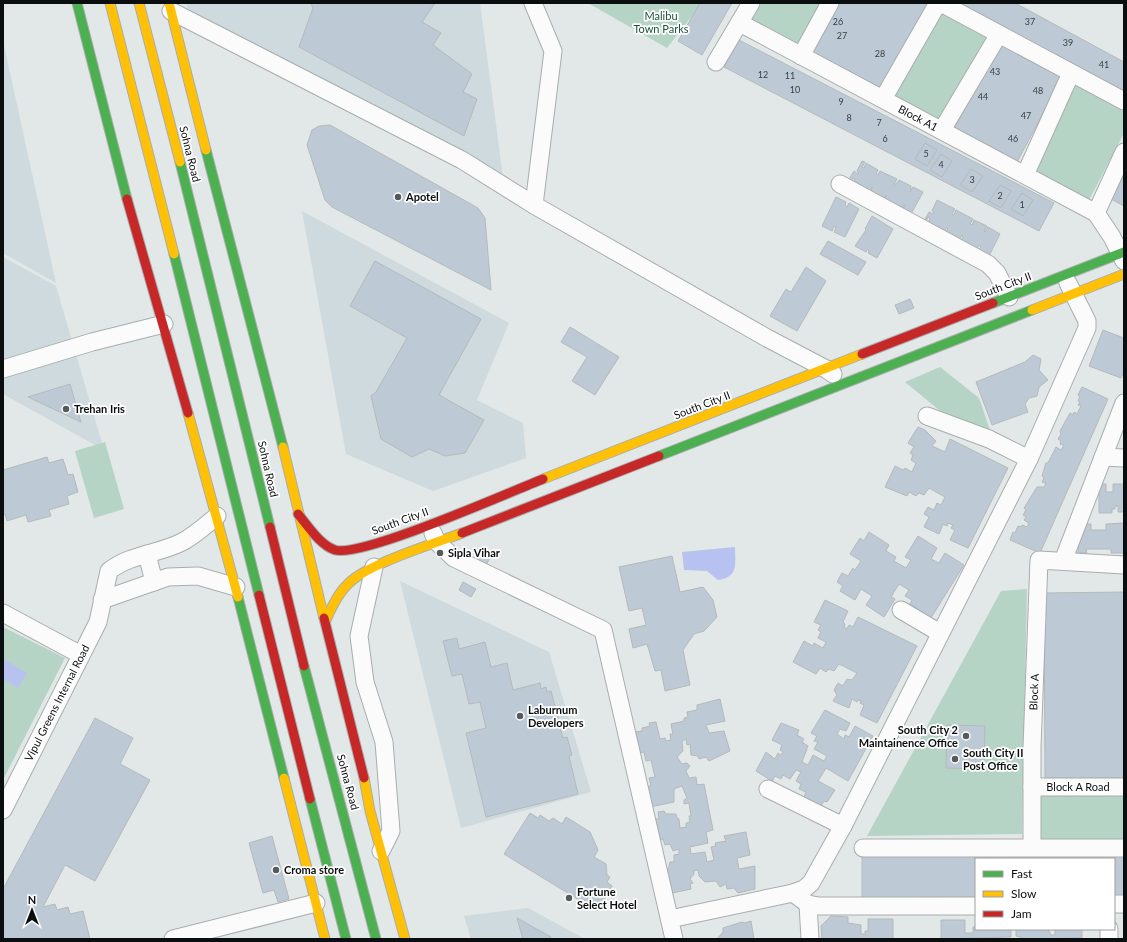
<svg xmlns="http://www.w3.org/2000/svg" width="1127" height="942" font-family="Lato,sans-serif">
  <rect width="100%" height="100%" fill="#e2e7e8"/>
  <!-- built -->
  <g fill="#cedadd">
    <polygon points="186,3 480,3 504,185 190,18"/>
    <polygon points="3,41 56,283 3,253"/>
    <polygon points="302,211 509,323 477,400 523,423 526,458 433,491 346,454"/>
    <polygon points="3,257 56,286 104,450 3,394"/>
    <polygon points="400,581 549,652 591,792 461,828"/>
    <polygon points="528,908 585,939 471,939 464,916"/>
  </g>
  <!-- green -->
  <g fill="#b6d4c5">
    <polygon points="588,3 702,3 667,48"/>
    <polygon points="759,3 821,3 795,50 746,25"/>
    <polygon points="941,12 989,37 940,127 892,101"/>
    <polygon points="1076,83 1124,109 1124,133 1087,204 1029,174"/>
    <polygon points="940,367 979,398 990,430 950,419 905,382"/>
    <polygon points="105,442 124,509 94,518 75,451"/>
    <polygon points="1027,589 1022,834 867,836 1001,591"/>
    <polygon points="3,627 65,658 3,780"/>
    <polygon points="1124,794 1124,841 1037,841 1037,795"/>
  </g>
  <!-- water -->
  <g fill="#b7c2f0">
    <path d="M735,547C735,564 739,577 718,580L707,571L684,570L682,552Z"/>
    <polygon points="3,659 27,673 18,688 3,679"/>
  </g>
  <!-- building -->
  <g fill="#bdcad5" stroke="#b5b9ba">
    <polygon points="311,3 435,3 422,22 441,33 433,45 472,74 463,92 477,99 464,136 299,47 313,8"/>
    <polygon points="700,3 732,3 702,55 678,41"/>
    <polygon points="836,3 929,3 881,89 809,51"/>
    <polygon points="957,3 1015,3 1124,62 1124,91"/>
    <polygon points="739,40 1054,203 1039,231 724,67"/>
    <polygon points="1001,41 1064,74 1016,164 953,131"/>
    <polygon points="330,125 478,208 485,218 491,290 332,207 325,200 307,145 312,130 319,126"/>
    <polygon points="925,143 937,150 927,166 915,159"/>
    <polygon points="941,154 952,161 942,177 930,170"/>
    <polygon points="862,161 865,162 862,167 864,168 866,163 878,170 876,174 878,175 880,171 897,179 894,184 896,184 899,180 911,186 910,192 913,187 923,192 911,214 903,209 905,205 904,205 902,209 885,200 886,195 883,199 871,193 872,187 870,192 853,183 855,179 853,178 851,182 848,181 854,171 858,174 859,173 857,171"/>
    <polygon points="971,169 983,176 972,192 960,185"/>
    <polygon points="1124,174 1124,206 1111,199"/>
    <polygon points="1000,185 1011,191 1001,208 989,201"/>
    <polygon points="1022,193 1033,200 1023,216 1011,209"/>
    <polygon points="836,197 846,202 845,205 847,207 849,203 859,209 845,237 834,232 836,228 834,226 832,231 822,226"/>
    <polygon points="937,200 955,209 952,214 954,215 956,210 973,219 970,224 972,225 974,220 987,226 984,231 985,232 988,227 1000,234 989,256 979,250 981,246 979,245 977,249 961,241 963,236 962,235 959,240 946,233 948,228 947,227 944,232 928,223 930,218 928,217 926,222 924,221 929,212 933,214 934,212 932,211"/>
    <polygon points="872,216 893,229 877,258 868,253 869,250 867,249 866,252 855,246 866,230 865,229"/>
    <polygon points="828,241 866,262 858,275 820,254"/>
    <polygon points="375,261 481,319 439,395 484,420 465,453 445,456 429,449 412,457 381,439 371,396 376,392 407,338 350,306"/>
    <polygon points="806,267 826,281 797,331 770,316 786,289 791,292"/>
    <polygon points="910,299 914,308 899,314 895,305"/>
    <polygon points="570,327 619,357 595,395 572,381 587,357 561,342"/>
    <polygon points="1103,330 1124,338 1124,371 1121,378 1089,366"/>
    <polygon points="1033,355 1041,359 1039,370 1048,380 1039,387 1037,396 1029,398 1025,404 1028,412 992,425 976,382 1025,362"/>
    <polygon points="70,384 81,422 28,397"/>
    <polygon points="1082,387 1108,399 1040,553 1010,540 1013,532 1015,533 1018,526 1021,527 1022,525 1027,527 1029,523 1024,520 1026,517 1023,515 1026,510 1024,508 1037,487 1044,487 1046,483 1042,482 1044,478 1042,476 1046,463 1048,463 1056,447 1061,450 1064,445 1060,444 1061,441 1058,439 1061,434 1060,431 1070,413 1073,415 1074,412 1077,414 1081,406 1078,405 1080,402 1078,401 1080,396 1078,395"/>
    <polygon points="918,427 925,430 936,441 932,446 945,452 950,439 1008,468 968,548 950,540 955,530 951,528 953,525 948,523 947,526 943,524 939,534 924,527 929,517 924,514 928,507 934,510 937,503 941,505 945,497 929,488 924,495 919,493 916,496 909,492 907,496 885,487 895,466 903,470 905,468 912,472 916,463 911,460 913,455 910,453 914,447 908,443"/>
    <polygon points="47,457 49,463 63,459 68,475 73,474 78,492 67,496 69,504 49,510 51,516 28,522 26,515 7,521 5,514 3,515 3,470"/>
    <polygon points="1099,484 1106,484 1106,492 1113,492 1113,484 1124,484 1124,512 1118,512 1118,506 1115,506 1115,509 1112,509 1112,513 1099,513"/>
    <polygon points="1124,523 1124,553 1111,553 1111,549 1086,549 1087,553 1078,553 1078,524 1091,524 1091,530 1106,530 1106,524"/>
    <polygon points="869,532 889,545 886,551 896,557 894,561 906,568 911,560 905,557 918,536 937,548 931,559 939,563 945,553 964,565 929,621 916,613 918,609 910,604 912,600 905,596 909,590 899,584 891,597 895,599 884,617 866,605 872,596 861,589 855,600 840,591 843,586 837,582 842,573 848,576 853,568 855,570 861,561 850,554 860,538 864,541"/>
    <polygon points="481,548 492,554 484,569 474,563"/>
    <polygon points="672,556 680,592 703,587 713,600 717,617 704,631 694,634 683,650 690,685 665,691 661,670 655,671 647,644 633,648 629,629 646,625 642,608 629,611 619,567"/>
    <polygon points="463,582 476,589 471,597 459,590"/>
    <polygon points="1124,592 1124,778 1045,778 1044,593"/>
    <polygon points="825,600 848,611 843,622 845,624 844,627 847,629 849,625 853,627 858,617 917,646 877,723 860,715 864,705 860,703 861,701 858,700 857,702 852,699 849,708 833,701 837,695 834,690 838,683 843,686 847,679 852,680 857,673 839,664 834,671 829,669 826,672 820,668 816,674 793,662 804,641 813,646 814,643 823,648 826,642 818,638 821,632 818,630 821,625 814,622"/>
    <polygon points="457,638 459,649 485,642 491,667 507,663 513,690 540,683 541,689 546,687 547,692 551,691 563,738 567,737 572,755 569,756 578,794 486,817 466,733 486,728 480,702 469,704 462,674 452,676 443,641"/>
    <polygon points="720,699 725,721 706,725 709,733 724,731 730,751 709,761 706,757 699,759 698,756 691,755 690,744 687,745 686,739 682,741 683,751 677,757 682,764 687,763 690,766 686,771 689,778 696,777 697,785 704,784 713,830 706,832 708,843 690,847 691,854 705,852 707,862 714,860 711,847 716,846 715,843 726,841 724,836 746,832 750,855 737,858 739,869 755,866 755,889 738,893 734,888 727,889 726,884 720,887 716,881 705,882 699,876 698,870 694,871 694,874 690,879 693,883 690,884 691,889 668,894 664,872 668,871 670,862 674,862 674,855 679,854 679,849 673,851 670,844 665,845 663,839 657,840 655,819 659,819 658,812 664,811 666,814 676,814 677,818 679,819 680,828 686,827 686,823 690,822 689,816 691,816 689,803 684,804 684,800 687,798 682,786 674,789 674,802 650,807 645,787 651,786 649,778 655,777 651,760 646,761 644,752 639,753 635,732 642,731 642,728 650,726 649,723 656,722 660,739 665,738 666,741 671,740 670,734 673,734 671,724 684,721 684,718 688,717 687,712 697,710 697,705"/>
    <polygon points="825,710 850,723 846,731 840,729 837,734 844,739 845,735 849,737 855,726 873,736 848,781 826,768 818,781 835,790 827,802 824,801 819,809 803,799 806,792 799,789 801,784 796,781 801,772 796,770 790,779 783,775 781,779 775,776 772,781 756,771 766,752 775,759 778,753 781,755 783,752 780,750 782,745 772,740 781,723 799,730 797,735 804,739 802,742 808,746 802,762 808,765 813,755 824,761 827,756 814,749 818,742 814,741 817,736 811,733"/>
    <polygon points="95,718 133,738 120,764 150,780 95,881 65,865 43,907 55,904 57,910 68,907 70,914 83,911 90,939 3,939 3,889"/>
    <polygon points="947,725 985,726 984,769 946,768"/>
    <polygon points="530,813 538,818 540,815 549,821 553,818 562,824 566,817 590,832 598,850 594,857 606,864 607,875 610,877 607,882 612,886 597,911 504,854"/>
    <polygon points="272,836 289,899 278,902 274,890 263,893 249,843"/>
    <polygon points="1124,853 1124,896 1114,896 1114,859 976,859 976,897 862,898 862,854"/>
    <polygon points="831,916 848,917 848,923 861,925 861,934 865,934 865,931 868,931 868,919 893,919 893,939 822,939 821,926"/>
    <polygon points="517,918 551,937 551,939 523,939"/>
    <polygon points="941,920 965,920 965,933 973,933 973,927 976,927 976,929 1011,929 1011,937 941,939"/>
    <polygon points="751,921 754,939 717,939 723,932 723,928 742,922 745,923"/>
    <polygon points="1016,929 1048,929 1051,935 1055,935 1055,929 1082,929 1082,938 1026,939 1016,936"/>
  </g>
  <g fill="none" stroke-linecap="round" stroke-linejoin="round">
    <defs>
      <g id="street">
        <polyline points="533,3 553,51 534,205"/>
        <polyline points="941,3 1124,101"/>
        <polyline points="171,11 462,160 534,205 767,338 826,369 833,374"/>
        <polyline points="740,23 1096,213 1112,237 1124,261"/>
        <polyline points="801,56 830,3"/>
        <polyline points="716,62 751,3"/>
        <polyline points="883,99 938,3"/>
        <polyline points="942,130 999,34"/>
        <polyline points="1025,175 1071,73"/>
        <polyline points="840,184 988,264 997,273 1009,297"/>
        <polyline points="1096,213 1124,152"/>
        <polyline points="3,369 92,342 164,324"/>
        <polyline points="927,416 989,439 1029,459 1087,328 1087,321 1068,283"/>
        <polyline points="1103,457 1124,458"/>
        <polyline points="433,533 437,542 454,558 603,630 674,939"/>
        <polyline points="147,554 154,582"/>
        <polyline points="1063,561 1124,403"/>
        <polyline points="374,567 359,636 365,682 384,742 391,831 381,851"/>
        <polyline points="102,600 168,577 198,576 236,587"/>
        <polyline points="901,610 940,633"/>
        <polyline points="3,613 81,655"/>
        <polyline points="1032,787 1124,787"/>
        <polyline points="768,789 843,826"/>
        <path d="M3,810L98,622L109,571C130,554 159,554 182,542C194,536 206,525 217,516"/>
        <polyline points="1032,847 1032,747 1039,560 1124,565"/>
        <polyline points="863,848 1124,848"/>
        <polyline points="793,893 808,904 818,906 976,906"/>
        <polyline points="808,904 810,939"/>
        <polyline points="1114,904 1124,904"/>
        <polyline points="670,919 793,893 804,889 811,883 843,826 1029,459"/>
        <polyline points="1109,929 1109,939"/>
        <polyline points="173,939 316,903"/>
      </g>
      <g id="fast">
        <polyline points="77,3 127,199"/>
        <polyline points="206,150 283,447"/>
        <polyline points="180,162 270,527"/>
        <polyline points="174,254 259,595"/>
        <polyline points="993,303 1124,252"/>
        <polyline points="659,456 1032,310"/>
        <polyline points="238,597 284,778"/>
        <polyline points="304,666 376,939"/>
        <polyline points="310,799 346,939"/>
      </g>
      <g id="slow">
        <polyline points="110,3 174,254"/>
        <polyline points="139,3 180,162"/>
        <polyline points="169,3 206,150"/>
        <polyline points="1032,310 1124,274"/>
        <polyline points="188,413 238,597"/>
        <polyline points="283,447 324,618"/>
        <polyline points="543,479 862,354"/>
        <path d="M325,622C331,609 337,595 347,585C366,564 433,544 462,533"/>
        <polyline points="284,778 325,939"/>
        <polyline points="364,778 370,811 405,939"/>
      </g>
      <g id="jam">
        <polyline points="127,199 188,413"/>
        <polyline points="862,354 993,303"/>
        <path d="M298,514C308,526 320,545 335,550C361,558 510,492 543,479"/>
        <polyline points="270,527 304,666"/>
        <polyline points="462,533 659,456"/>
        <polyline points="259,595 310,799"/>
        <polyline points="324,618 364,778"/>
      </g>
    </defs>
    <!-- street casing -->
    <use href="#street" stroke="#a9adad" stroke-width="19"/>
    <!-- fast casing -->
    <use href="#fast" stroke="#a9adad" stroke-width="11"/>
    <!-- slow casing -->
    <use href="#slow" stroke="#a9adad" stroke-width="11"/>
    <!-- jam casing -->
    <use href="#jam" stroke="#a9adad" stroke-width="11"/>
    <!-- street -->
    <use href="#street" stroke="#fbfbfc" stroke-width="17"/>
    <!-- fast -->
    <use href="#fast" stroke="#4caf50" stroke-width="9"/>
    <!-- slow -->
    <use href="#slow" stroke="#ffc107" stroke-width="9"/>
    <!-- jam -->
    <use href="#jam" stroke="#c62828" stroke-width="9"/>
  </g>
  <!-- markers -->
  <g fill="#565a5b" stroke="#fff" stroke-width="1.5">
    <circle cx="398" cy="197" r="4"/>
    <circle cx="66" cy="409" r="4"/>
    <circle cx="440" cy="553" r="4"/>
    <circle cx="520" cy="716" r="4"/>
    <circle cx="966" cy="736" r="4"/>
    <circle cx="955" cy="759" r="4"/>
    <circle cx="276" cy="870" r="4"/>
    <circle cx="569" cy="898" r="4"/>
  </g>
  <g text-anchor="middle" stroke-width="3.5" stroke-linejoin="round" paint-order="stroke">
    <!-- number labels -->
    <g font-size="9" fill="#383d40">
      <text x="838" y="25">26</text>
      <text x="1030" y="25">37</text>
      <text x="842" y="39">27</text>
      <text x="1068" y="46">39</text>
      <text x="880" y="57">28</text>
      <text x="1104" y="68">41</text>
      <text x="995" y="75">43</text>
      <text x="763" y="78">12</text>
      <text x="790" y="79">11</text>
      <text x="795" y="93">10</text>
      <text x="1038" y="94">48</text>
      <text x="983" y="100">44</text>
      <text x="841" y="105">9</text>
      <text x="1026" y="119">47</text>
      <text x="849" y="121">8</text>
      <text x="879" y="126">7</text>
      <text x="885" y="142">6</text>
      <text x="1013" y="142">46</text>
      <text x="926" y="157">5</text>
      <text x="941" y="168">4</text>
      <text x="972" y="183">3</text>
      <text x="1000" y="199">2</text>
      <text x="1022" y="208">1</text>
    </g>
    <!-- park labels -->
    <g font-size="11" fill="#195237" stroke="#fff">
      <text x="661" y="20">Malibu<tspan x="661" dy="13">Town Parks</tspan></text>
    </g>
    <!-- street labels -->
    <g font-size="11" fill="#0b0e0f" stroke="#fff">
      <text transform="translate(918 118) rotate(28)" y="4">Block A1</text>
      <text transform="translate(190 154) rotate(76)" y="4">Sohna Road</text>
      <text transform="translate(1003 286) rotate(-21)" y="4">South City II</text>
      <text transform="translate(702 405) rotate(-21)" y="4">South City II</text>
      <text transform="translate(268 469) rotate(77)" y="4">Sohna Road</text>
      <text transform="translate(400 521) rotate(-20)" y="4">South City II</text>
      <text transform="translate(1034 692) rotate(-88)" y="4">Block A</text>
      <text transform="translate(57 703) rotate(-63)" y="4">Vipul Greens Internal Road</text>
      <text transform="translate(348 782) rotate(75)" y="4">Sohna Road</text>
      <text x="1078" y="791">Block A Road</text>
    </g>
    <!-- poi labels -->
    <g font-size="11" font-weight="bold" fill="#0b0e0f" stroke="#fff" text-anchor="start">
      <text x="406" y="201">Apotel</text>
      <text x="74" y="413">Trehan Iris</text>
      <text x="448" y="557">Sipla Vihar</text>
      <text x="528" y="714">Laburnum<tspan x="528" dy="13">Developers</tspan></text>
      <text x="958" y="734" text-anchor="end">South City 2<tspan x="958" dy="13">Maintainence Office</tspan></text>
      <text x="963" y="757">South City II<tspan x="963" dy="13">Post Office</tspan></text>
      <text x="284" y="874">Croma store</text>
      <text x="577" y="896">Fortune<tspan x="577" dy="13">Select Hotel</tspan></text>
    </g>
  </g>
  <!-- border -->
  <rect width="1127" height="942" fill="none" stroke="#0b0e0f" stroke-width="8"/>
  <!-- legend -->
  <rect x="975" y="858" width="140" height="72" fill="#ffffff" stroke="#9d9f9f"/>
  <rect x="983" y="871" width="20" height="6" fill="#4caf50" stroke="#9d9f9f"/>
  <text x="1011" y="878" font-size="12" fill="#0b0e0f">Fast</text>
  <rect x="983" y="891" width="20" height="6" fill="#ffc107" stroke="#9d9f9f"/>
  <text x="1011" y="898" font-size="12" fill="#0b0e0f">Slow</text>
  <rect x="983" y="911" width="20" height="6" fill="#c62828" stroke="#9d9f9f"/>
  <text x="1011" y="918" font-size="12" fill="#0b0e0f">Jam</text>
  <!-- north arrow -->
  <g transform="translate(32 910)" stroke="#ffffff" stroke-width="3" paint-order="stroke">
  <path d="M0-3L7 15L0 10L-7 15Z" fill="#0b0e0f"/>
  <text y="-6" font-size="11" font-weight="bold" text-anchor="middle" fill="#0b0e0f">N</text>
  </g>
</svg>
